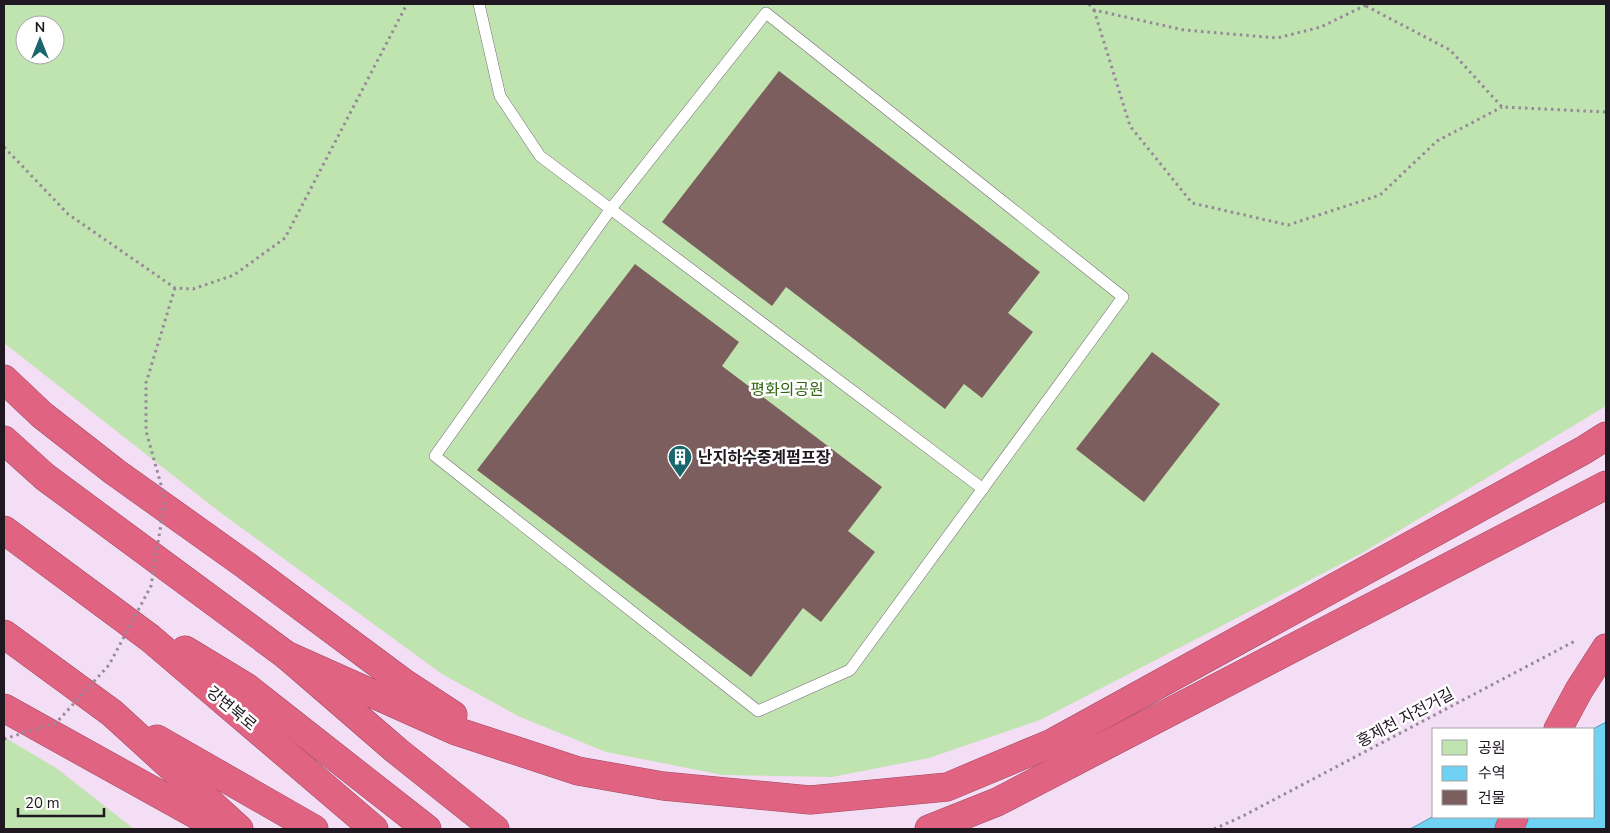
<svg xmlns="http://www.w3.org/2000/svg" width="1610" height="833" font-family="'Nunito Sans','Noto Sans KR',sans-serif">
  <rect width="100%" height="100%" fill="#f3def6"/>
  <!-- green -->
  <g fill="#c0e4b0" fill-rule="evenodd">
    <path d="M4,4H1606V406L1362,553L1040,720L929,758L832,777L723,775L606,752L518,716L442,674L221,513L4,343ZM25,25H55V55H25Z"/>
    <polygon points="4,737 56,768 134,829 4,829"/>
  </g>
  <!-- water -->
  <polygon fill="#6fd2f3" stroke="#579ab4" points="1606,722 1606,829 1410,829 1434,816 1594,817 1593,729"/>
  <!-- building -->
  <g fill="#7b5e5d">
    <polygon points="779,71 1040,272 1008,313 1033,332 982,398 964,384 945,409 786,287 772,306 662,222"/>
    <polygon points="635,264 739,342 722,366 882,487 848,531 875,552 821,622 803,608 751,677 477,470"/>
    <polygon points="1152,352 1220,404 1144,502 1076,449"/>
  </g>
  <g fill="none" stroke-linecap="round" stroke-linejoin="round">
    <defs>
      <g id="lane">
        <polyline points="479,4 500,96 540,156 983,489"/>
        <polygon points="766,13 1123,297 850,670 758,711 435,456 610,210"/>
      </g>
      <g id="highway">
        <polyline points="4,379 42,415 115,472 244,564 404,683 453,715"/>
        <polyline points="4,440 45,477 286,655 397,751 495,829"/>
        <polyline points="4,530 150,638 374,829"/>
        <polyline points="4,634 112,713 239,829"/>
        <polyline points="185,650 246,687 427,829"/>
        <polyline points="286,655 456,731 578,771 663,786 810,800 947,787 1052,743 1584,450 1606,436"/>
        <polyline points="4,708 222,829"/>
        <polyline points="1558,729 1579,690 1606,648"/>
        <polyline points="157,739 314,829"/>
        <polyline points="929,829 997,802 1606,485"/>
        <polyline points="1509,829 1514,817"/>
      </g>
    </defs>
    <!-- lane casing -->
    <use href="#lane" stroke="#77657a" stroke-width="12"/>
    <!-- highway casing -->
    <use href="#highway" stroke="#9c495f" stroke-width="29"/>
    <!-- path -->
    <g stroke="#978899" stroke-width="3" stroke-dasharray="2.5 4" stroke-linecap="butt">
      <polyline points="1089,4 1094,10 1184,30 1277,38 1321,27 1368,4"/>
      <polyline points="1366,6 1450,50 1502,107 1606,112"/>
      <polyline points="1094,10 1130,126 1192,203 1288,225 1380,195 1437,141 1502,107"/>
      <polyline points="4,147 68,214 175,288 193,289 234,275 285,238 407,4"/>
      <polyline points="146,390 146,383 175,288"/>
      <polyline points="1214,829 1241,817 1575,641"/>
    </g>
    <!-- lane -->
    <use href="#lane" stroke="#fff" stroke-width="11"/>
    <!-- highway -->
    <use href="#highway" stroke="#e06481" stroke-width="28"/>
    <!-- path-bridge -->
    <polyline stroke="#978899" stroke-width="3" stroke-dasharray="2.5 4" stroke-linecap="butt" points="4,739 56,723 109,665 151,586 165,499 146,431 146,390"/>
  </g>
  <!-- icons -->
  <defs>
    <symbol id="building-pin" viewBox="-11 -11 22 30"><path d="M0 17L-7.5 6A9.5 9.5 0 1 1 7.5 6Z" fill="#19666d" stroke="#fff"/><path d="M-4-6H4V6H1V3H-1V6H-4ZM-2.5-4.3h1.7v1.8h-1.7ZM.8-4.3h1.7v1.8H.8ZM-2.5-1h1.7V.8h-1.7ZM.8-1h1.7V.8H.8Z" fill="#fff"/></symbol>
  </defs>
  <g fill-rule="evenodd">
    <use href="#building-pin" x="666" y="443" width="28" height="38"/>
  </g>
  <g text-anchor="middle" stroke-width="5" stroke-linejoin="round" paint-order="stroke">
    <!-- park labels -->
    <g font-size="16" fill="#31660f" stroke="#fff">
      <text x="787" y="395">평화의공원</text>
    </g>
    <!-- poi labels -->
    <g font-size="16" font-weight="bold" fill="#1f1820" stroke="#fff" text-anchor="start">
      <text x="698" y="463">난지하수중계펌프장</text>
    </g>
    <!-- street labels -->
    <g font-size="16" fill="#1f1820" stroke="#fff">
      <text transform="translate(232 708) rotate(40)" y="6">강변북로</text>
      <text transform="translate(1405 717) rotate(-28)" y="6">홍제천 자전거길</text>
    </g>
  </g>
  <!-- border -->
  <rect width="1610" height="833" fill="none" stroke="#1f1820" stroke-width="10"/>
  <!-- legend -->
  <rect x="1432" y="728" width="162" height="90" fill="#ffffff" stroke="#a5a3a6"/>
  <rect x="1442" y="740" width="25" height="15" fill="#c0e4b0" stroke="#a5a3a6"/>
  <text x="1478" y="753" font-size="15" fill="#1f1820">공원</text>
  <rect x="1442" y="766" width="25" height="15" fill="#6fd2f3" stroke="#a5a3a6"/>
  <text x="1478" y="778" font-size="15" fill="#1f1820">수역</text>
  <rect x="1442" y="790" width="25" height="15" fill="#7b5e5d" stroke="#a5a3a6"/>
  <text x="1478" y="803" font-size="15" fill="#1f1820">건물</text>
  <!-- north arrow -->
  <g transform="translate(40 40)"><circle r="24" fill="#ffffff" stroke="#a5a3a6"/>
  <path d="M0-4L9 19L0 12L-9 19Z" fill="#19666d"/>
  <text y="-8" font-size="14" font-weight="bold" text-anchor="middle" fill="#1f1820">N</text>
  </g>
  <!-- scale -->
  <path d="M18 808v8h86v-8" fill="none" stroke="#1f1820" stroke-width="2.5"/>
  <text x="25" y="808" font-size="15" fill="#1f1820" stroke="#ffffff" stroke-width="4" paint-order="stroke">20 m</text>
</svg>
